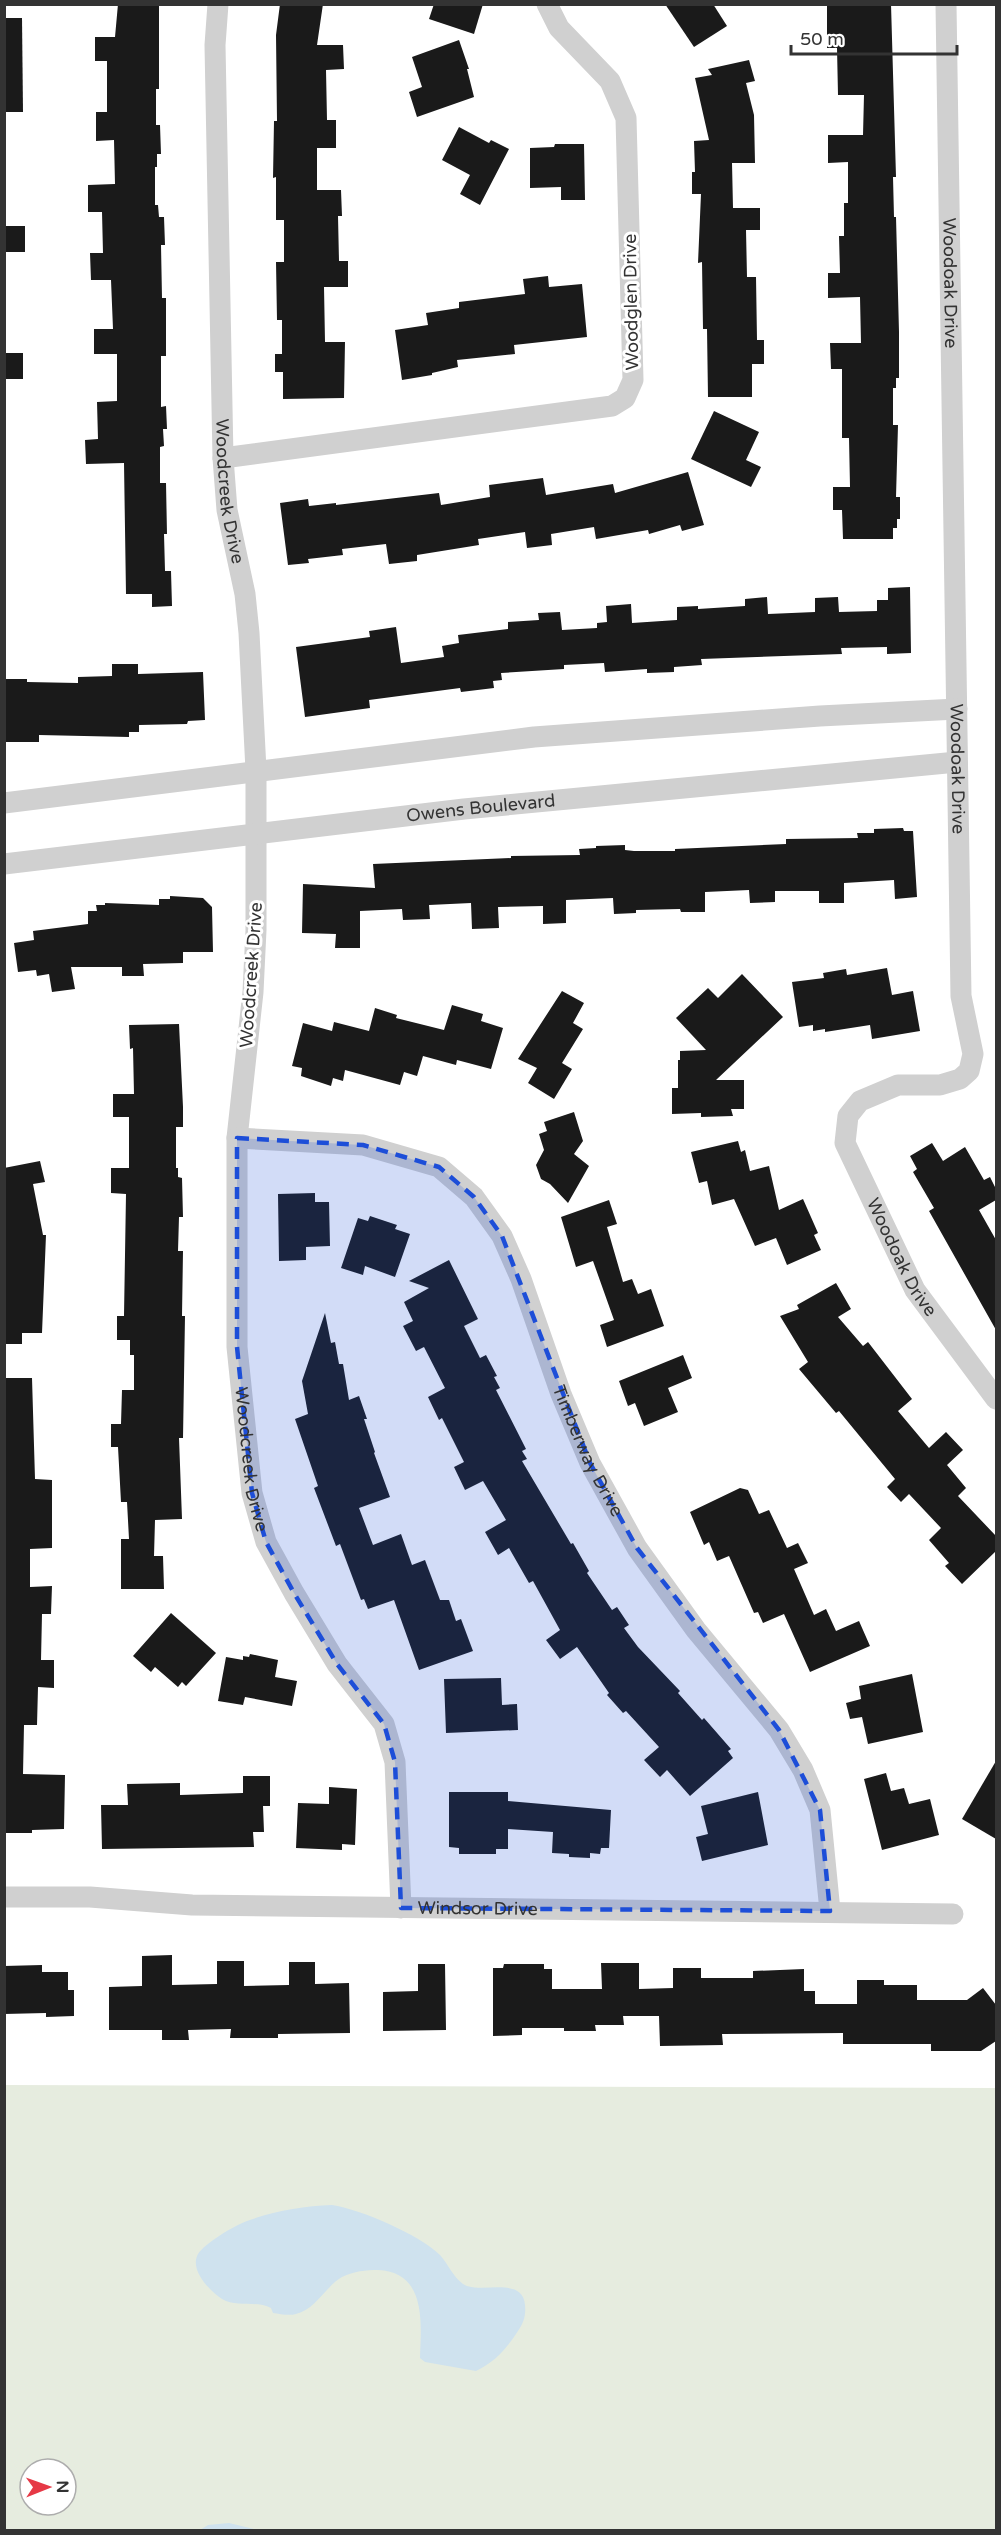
<svg xmlns="http://www.w3.org/2000/svg" width="1001" height="2535" font-family="'Varela Round',sans-serif">
  <rect width="100%" height="100%" fill="#fff"/>
  <!-- green -->
  <path fill="#e6ecdf" fill-rule="evenodd" d="M5,2085L996,2088V2530H5ZM30,2469H66V2505H30Z"/>
  <!-- water -->
  <g fill="#cfe2ee">
    <path d="M332,2205C360,2209 420,2235 440,2255C448,2264 453,2277 463,2284C480,2295 523,2275 525,2305C526,2315 524,2322 518,2331C507,2348 495,2362 476,2371L425,2362L420,2358C421,2324 427,2272 378,2270C366,2270 354,2271 342,2277C326,2286 315,2310 296,2314C289,2316 280,2314 273,2313L271,2308C257,2300 237,2308 222,2299C210,2291 189,2270 198,2254C204,2244 235,2225 247,2221C274,2211 304,2206 332,2205Z"/>
    <polygon points="229,2523 258,2530 200,2530 208,2525"/>
  </g>
  <!-- building -->
  <g fill="#1a1a1a">
    <polygon points="118,4 159,4 159,89 156,89 156,125 160,125 161,154 157,154 157,167 155,167 155,205 158,205 159,217 164,217 165,245 161,245 162,298 166,298 166,356 161,356 161,407 166,406 167,429 163,429 164,446 160,447 160,483 166,483 167,534 164,534 165,571 171,571 172,606 152,607 152,594 126,594 124,463 86,464 85,440 98,439 97,402 117,401 117,354 94,354 94,329 113,329 111,280 91,280 90,253 103,253 102,212 88,212 88,185 115,184 114,140 96,141 96,112 107,112 107,61 95,61 95,37 115,37"/>
    <polygon points="280,4 323,4 317,45 343,45 344,69 326,70 327,120 336,120 336,148 317,148 317,190 341,190 342,216 338,216 339,261 348,261 348,287 324,287 325,342 345,342 344,398 283,399 283,372 275,372 275,354 282,354 282,320 277,320 276,262 284,262 284,220 276,220 276,177 273,178 274,121 277,121 276,35"/>
    <polygon points="434,4 483,4 474,34 429,19"/>
    <polygon points="665,4 713,4 727,26 694,47"/>
    <polygon points="827,4 891,4 896,177 893,177 894,217 896,217 899,332 899,378 896,378 896,388 893,388 893,425 898,425 896,497 900,497 900,519 897,519 897,528 893,528 893,539 843,539 842,510 833,510 833,487 850,487 849,438 842,438 842,369 831,369 830,343 861,343 860,297 828,298 828,273 840,273 839,236 844,236 844,203 848,203 848,162 828,163 828,135 863,135 864,95 838,95 837,48 827,48"/>
    <polygon points="4,18 22,18 23,112 4,112"/>
    <polygon points="459,40 469,69 467,69 474,97 417,117 409,92 422,87 412,57"/>
    <polygon points="749,60 755,81 746,83 754,115 755,163 732,163 733,208 760,208 760,230 746,230 747,277 756,277 757,340 764,340 764,364 752,364 752,397 708,397 707,329 703,329 702,262 698,263 701,194 692,194 692,172 695,172 694,141 709,140 695,78 712,75 708,69"/>
    <polygon points="459,127 489,143 491,140 509,149 480,205 460,194 470,175 442,160"/>
    <polygon points="555,144 584,144 585,200 561,200 561,187 530,188 530,148 554,147"/>
    <rect x="4" y="226" width="21" height="26"/>
    <polygon points="548,276 549,287 582,284 587,337 514,345 515,354 457,360 458,367 432,373 432,375 402,380 395,330 428,325 426,313 459,308 459,302 525,294 523,279"/>
    <rect x="4" y="353" width="19" height="26"/>
    <polygon points="714,411 759,432 746,460 761,467 751,487 691,459"/>
    <polygon points="688,472 704,525 682,531 680,525 649,534 648,530 596,539 594,527 551,534 552,545 527,548 525,532 478,539 479,545 417,555 417,561 389,564 386,544 342,549 343,555 308,559 309,563 288,565 280,503 308,499 309,506 336,503 336,505 439,493 441,505 490,497 489,485 543,478 546,495 613,484 615,493"/>
    <polygon points="910,587 911,653 887,654 887,647 841,648 842,654 701,659 702,665 674,667 674,672 647,673 647,669 605,672 604,663 564,665 564,669 501,673 502,680 493,681 494,688 461,692 460,688 369,700 370,708 305,717 296,647 370,637 369,631 396,627 401,663 444,657 442,646 459,643 458,635 508,629 508,622 539,620 538,613 560,612 562,630 597,628 597,623 607,622 606,606 631,604 632,623 677,620 677,607 698,606 698,609 745,606 745,599 767,597 768,614 815,612 815,598 838,597 839,612 877,611 877,600 888,600 888,588"/>
    <polygon points="112,664 138,664 138,674 203,672 205,720 188,721 187,724 139,725 139,732 129,732 129,737 39,735 39,742 5,742 6,679 27,679 27,682 78,683 78,677 112,676"/>
    <polygon points="903,828 904,831 913,831 917,897 895,899 894,880 844,883 844,903 819,903 819,891 775,891 775,902 750,903 749,890 705,892 705,912 681,912 680,909 636,910 636,913 614,914 613,898 566,900 566,923 543,924 543,906 498,907 499,928 472,929 471,903 429,905 430,919 403,920 402,909 360,911 360,948 335,948 336,934 302,933 303,884 375,888 373,864 511,858 511,856 580,855 579,849 596,848 596,846 625,845 625,850 634,851 675,851 675,849 786,844 786,839 858,838 857,833 874,833 874,829"/>
    <polygon points="170,896 203,898 212,907 213,952 183,952 183,963 143,964 144,976 122,976 122,967 71,967 75,989 52,992 49,974 37,976 36,970 18,972 14,943 34,940 33,931 88,924 88,911 97,911 96,905 105,905 105,903 159,905 159,899 170,899"/>
    <polygon points="887,968 892,995 913,991 920,1031 872,1039 870,1025 825,1032 825,1029 813,1031 813,1025 799,1027 792,982 824,978 823,973 846,969 847,975"/>
    <polygon points="742,974 783,1017 716,1080 744,1080 744,1109 731,1109 733,1116 701,1117 701,1113 672,1114 672,1088 678,1088 678,1060 680,1060 680,1051 706,1050 676,1018 708,988 718,998"/>
    <polygon points="562,991 584,1003 573,1023 583,1029 562,1063 572,1069 554,1099 528,1083 537,1068 518,1059"/>
    <polygon points="452,1005 483,1014 481,1021 503,1028 491,1069 457,1060 456,1065 423,1056 417,1076 404,1072 400,1085 345,1070 343,1081 333,1078 331,1086 301,1076 302,1068 292,1066 303,1023 332,1031 334,1022 369,1031 375,1008 397,1015 396,1018 444,1030"/>
    <polygon points="179,1024 183,1107 183,1127 176,1127 176,1168 178,1168 178,1177 182,1178 183,1217 179,1217 178,1251 183,1251 182,1316 185,1316 183,1438 179,1438 182,1519 155,1520 154,1556 163,1556 164,1589 121,1589 121,1539 129,1539 127,1502 121,1502 118,1447 111,1447 111,1424 121,1424 122,1390 134,1390 134,1355 130,1355 130,1340 117,1340 117,1316 124,1316 126,1194 111,1193 111,1168 129,1168 129,1117 113,1117 113,1094 134,1094 133,1048 130,1049 129,1025"/>
    <polygon points="574,1112 583,1141 574,1154 589,1166 568,1203 550,1184 541,1179 536,1165 544,1150 539,1134 547,1131 544,1122"/>
    <polygon points="738,1141 741,1152 745,1150 750,1171 769,1166 779,1210 803,1199 818,1233 814,1235 821,1250 787,1265 776,1238 755,1246 734,1199 712,1205 707,1181 699,1183 691,1152"/>
    <polygon points="932,1143 943,1161 965,1147 984,1180 990,1177 996,1189 996,1200 979,1210 996,1240 996,1330 929,1211 934,1208 913,1172 917,1169 910,1156"/>
    <polygon points="40,1161 45,1182 33,1184 43,1235 46,1235 42,1333 22,1333 22,1344 4,1344 4,1168"/>
    <polygon points="315,1193 315,1202 329,1202 330,1246 306,1247 306,1260 279,1261 278,1194"/>
    <polygon points="609,1200 617,1224 607,1227 623,1282 632,1279 638,1294 651,1289 664,1326 607,1347 600,1325 614,1320 593,1261 576,1267 561,1217"/>
    <polygon points="370,1216 397,1225 395,1229 410,1234 395,1277 365,1266 363,1275 341,1268 358,1218 368,1221"/>
    <polygon points="449,1260 478,1319 464,1326 480,1358 486,1355 497,1376 494,1377 500,1388 496,1390 526,1449 522,1451 527,1459 522,1461 571,1544 573,1543 589,1571 587,1573 612,1610 617,1607 629,1625 624,1628 638,1647 680,1691 678,1693 702,1720 704,1718 731,1749 728,1751 733,1758 690,1796 667,1770 660,1777 644,1760 659,1747 626,1711 623,1713 607,1695 609,1693 577,1647 560,1659 546,1640 560,1630 533,1581 529,1583 509,1548 498,1555 485,1532 506,1520 483,1481 465,1490 454,1467 464,1462 442,1418 439,1420 428,1397 445,1388 424,1347 416,1351 403,1326 413,1321 404,1302 429,1288 409,1281"/>
    <polygon points="836,1283 851,1309 838,1317 863,1346 868,1342 912,1399 898,1411 929,1448 946,1432 963,1450 947,1465 966,1488 958,1496 996,1536 996,1551 962,1584 945,1566 949,1563 929,1540 941,1528 909,1494 901,1502 887,1487 895,1479 839,1411 836,1413 799,1369 808,1362 780,1316 799,1309 797,1305"/>
    <polygon points="325,1313 331,1343 335,1342 339,1364 343,1364 349,1400 359,1396 367,1419 364,1419 375,1452 374,1453 390,1497 359,1508 373,1545 401,1534 412,1565 425,1560 440,1600 449,1600 456,1621 461,1619 473,1651 419,1670 394,1600 368,1609 364,1599 361,1600 340,1544 336,1546 314,1488 318,1486 295,1419 308,1414 302,1381"/>
    <polygon points="683,1355 692,1378 668,1388 678,1412 644,1426 635,1403 628,1406 619,1381"/>
    <polygon points="4,1378 32,1378 35,1479 52,1480 52,1548 30,1549 30,1587 52,1586 51,1614 42,1614 41,1660 54,1660 54,1688 38,1687 37,1725 24,1725 23,1774 65,1775 64,1829 32,1830 32,1833 4,1833"/>
    <polygon points="740,1488 748,1490 759,1514 769,1510 787,1548 798,1543 808,1563 794,1569 814,1615 826,1609 836,1631 859,1621 870,1646 810,1672 784,1614 763,1623 758,1612 754,1613 729,1556 717,1561 709,1542 704,1545 690,1512"/>
    <polygon points="171,1613 216,1653 186,1686 182,1682 178,1687 155,1667 151,1672 133,1656"/>
    <polygon points="250,1654 278,1660 275,1677 297,1681 292,1706 245,1697 243,1705 218,1701 226,1657 243,1660 243,1656 249,1657"/>
    <polygon points="912,1674 923,1732 868,1744 862,1717 850,1719 846,1703 861,1699 859,1686"/>
    <polygon points="501,1678 502,1705 517,1704 518,1730 446,1733 444,1679"/>
    <polygon points="996,1761 996,1839 962,1819"/>
    <polygon points="886,1773 891,1791 904,1788 909,1804 930,1799 939,1835 882,1850 864,1779"/>
    <polygon points="243,1776 270,1776 270,1806 263,1806 264,1832 253,1832 254,1847 102,1849 101,1805 128,1805 127,1784 180,1783 180,1795 243,1793"/>
    <polygon points="329,1787 357,1789 355,1845 342,1844 342,1850 296,1848 298,1803 329,1804"/>
    <polygon points="449,1792 508,1792 508,1801 611,1810 609,1848 601,1848 600,1854 590,1853 590,1858 569,1857 569,1854 552,1853 553,1832 508,1829 508,1849 496,1849 496,1854 459,1854 459,1848 449,1847"/>
    <polygon points="758,1792 768,1845 702,1861 696,1837 708,1834 701,1806"/>
    <polygon points="172,1955 172,1985 217,1984 217,1961 244,1961 244,1986 289,1985 289,1962 315,1962 315,1984 349,1983 350,2033 278,2034 278,2038 230,2038 231,2029 188,2030 189,2040 162,2040 162,2030 109,2030 109,1987 142,1986 142,1956"/>
    <polygon points="601,1963 639,1963 639,1989 673,1988 673,1968 701,1968 701,1978 753,1978 753,1971 804,1969 804,1991 815,1991 815,2004 857,2004 857,1980 884,1980 884,1985 917,1985 917,2000 967,2000 983,1988 996,2005 996,2041 981,2051 931,2051 931,2044 843,2044 843,2033 722,2034 723,2045 660,2046 659,2016 623,2016 624,2025 595,2025 596,2031 564,2031 564,2028 522,2028 522,2035 493,2036 493,1968 503,1968 504,1964 544,1964 544,1969 552,1969 552,1989 602,1989"/>
    <polygon points="418,1964 445,1964 446,2030 383,2031 383,1992 418,1991"/>
    <polygon points="42,1965 42,1972 68,1972 68,1990 74,1990 74,2016 46,2017 46,2013 4,2014 4,1966"/>
  </g>
  <g fill="none" stroke-linecap="round" stroke-linejoin="round">
    <!-- minor -->
    <g stroke="#d0d0d0" stroke-width="21">
      <path id="s1" d="M218,4L215,45L223,458L227,510L245,594L249,633L256,770V930L253,992L237,1138V1347L252,1493L266,1542L294,1593L337,1664L384,1724L395,1762L401,1908"/>
      <path id="s2" d="M946,4L961,996L973,1054L969,1071L960,1079L940,1085H898L860,1101L848,1116L845,1143L915,1290L996,1399"/>
      <polyline points="223,458 612,406 625,398 633,380 626,118 610,81 559,28 547,4"/>
      <polyline points="4,803 534,737 820,716 957,709"/>
      <path id="s3" d="M4,864L464,809L957,762"/>
      <path id="s4" d="M237,1138L363,1145L439,1167L474,1197L502,1236L521,1279L561,1394L590,1463L637,1548L696,1630L779,1730L803,1770L820,1810L830,1911"/>
      <path id="s5" d="M4,1897H90L192,1905L953,1914"/>
    </g>
  </g>
  <!-- marked area -->
  <path fill="#1d4ed8" fill-opacity="0.2" stroke="#1d4ed8" stroke-width="4.5" stroke-dasharray="12 8" stroke-linejoin="round" d="M237,1138L363,1145L439,1167L474,1197L502,1236L590,1463L637,1548L779,1730L820,1810L830,1911L401,1908L395,1762L384,1724L337,1664L294,1593L266,1542L252,1493L237,1347Z"/>
  <g text-anchor="middle" stroke-width="6" stroke-linejoin="round" paint-order="stroke">
    <!-- street labels -->
    <g font-size="18" fill="#333" stroke="#fff">
      <text dy="6" stroke="none"><textPath href="#s2" startOffset="279">Woodoak Drive</textPath></text>
      <text transform="translate(631 302) rotate(-91)" y="6">Woodglen Drive</text>
      <text dy="6" stroke="none"><textPath href="#s1" startOffset="488">Woodcreek Drive</textPath></text>
      <text dy="6" stroke="none"><textPath href="#s2" startOffset="765">Woodoak Drive</textPath></text>
      <text dy="6" stroke="none"><textPath href="#s3" startOffset="480">Owens Boulevard</textPath></text>
      <text transform="translate(251 975) rotate(-86)" y="6">Woodcreek Drive</text>
      <text dy="6" stroke="none"><textPath href="#s2" startOffset="1359">Woodoak Drive</textPath></text>
      <text dy="6" stroke="none"><textPath href="#s4" startOffset="531">Timberway Drive</textPath></text>
      <text dy="6" stroke="none"><textPath href="#s1" startOffset="1460">Woodcreek Drive</textPath></text>
      <text dy="6" stroke="none"><textPath href="#s5" startOffset="474">Windsor Drive</textPath></text>
    </g>
  </g>
  <!-- border -->
  <rect width="1001" height="2535" fill="none" stroke="#333333" stroke-width="12"/>
  <!-- north arrow -->
  <g transform="translate(48 2487) rotate(89)"><circle r="28" fill="#ffffff" stroke="#adadad" stroke-width="1.5"/>
  <path d="M0-4.5L10 22L0 15L-10 22Z" fill="#e63946"/>
  <text y="-9" font-size="16" font-weight="bold" text-anchor="middle" fill="#333333">N</text>
  </g>
  <!-- scale -->
  <path d="M791 45v9h166v-9" fill="none" stroke="#333333" stroke-width="3"/>
  <text x="800" y="45" font-size="18" fill="#333333" stroke="#ffffff" stroke-width="4.5" paint-order="stroke">50 m</text>
</svg>
